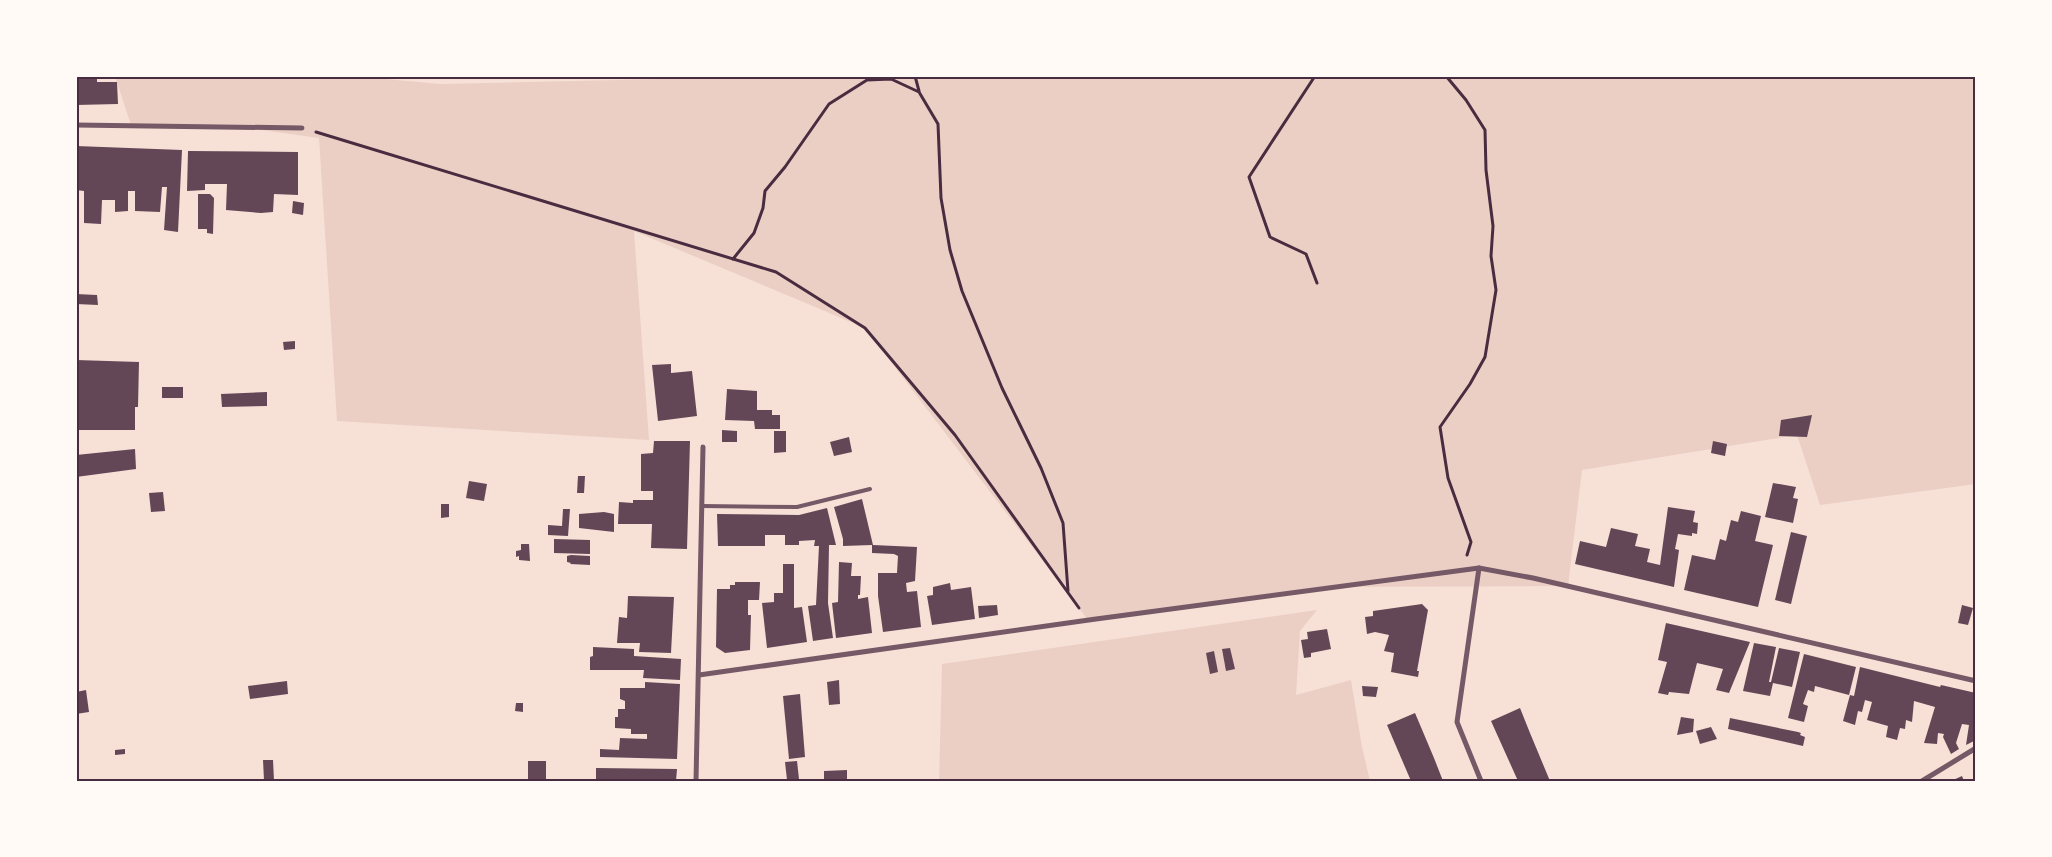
<svg xmlns="http://www.w3.org/2000/svg" width="2052" height="857" font-family="Raleway,sans-serif">
  <rect width="100%" height="100%" fill="#f7e1d7"/>
  <!-- green -->
  <g fill="#ebcfc5">
    <polygon points="115,76 352,76 441,84 659,79 664,76 1976,76 1976,484 1820,505 1797,435 1582,470 1568,586 1336,587 1088,620 865,328 634,231 649,440 337,421 319,138 239,127 131,125"/>
    <polygon points="1317,610 1300,631 1296,695 1351,680 1362,747 1370,781 939,781 942,664"/>
  </g>
  <!-- building -->
  <g fill="#644757">
    <polygon points="76,76 97,76 97,82 117,82 118,104 76,105"/>
    <polygon points="76,146 182,150 178,232 164,230 167,187 162,187 160,212 135,211 135,191 128,191 128,211 115,212 115,200 102,200 101,224 84,223 84,191 76,190"/>
    <polygon points="188,151 298,152 298,195 274,194 273,212 261,213 226,210 227,184 205,184 205,190 187,191"/>
    <polygon points="198,194 210,194 214,198 213,234 207,233 207,229 198,229"/>
    <polygon points="293,201 304,203 303,215 292,213"/>
    <polygon points="76,294 97,295 98,305 76,304"/>
    <polygon points="295,341 295,349 284,350 283,342"/>
    <polygon points="76,360 139,362 138,407 135,407 135,430 76,430"/>
    <polygon points="671,364 671,373 692,371 697,416 658,421 652,365"/>
    <rect x="162" y="387" width="21" height="11"/>
    <polygon points="727,389 757,391 757,410 772,410 772,415 780,415 780,429 755,429 754,421 725,420"/>
    <polygon points="267,392 267,406 222,407 221,394"/>
    <polygon points="1812,415 1807,437 1779,436 1781,420"/>
    <polygon points="722,430 737,431 737,442 722,442"/>
    <polygon points="774,431 786,431 786,452 774,453"/>
    <polygon points="849,437 852,452 834,456 830,442"/>
    <polygon points="654,441 690,441 687,549 651,548 652,524 618,524 619,502 633,503 633,500 653,500 653,491 641,491 641,454 653,453"/>
    <polygon points="1713,441 1727,444 1725,456 1711,453"/>
    <polygon points="135,449 136,469 76,477 76,455"/>
    <polygon points="578,476 585,476 584,493 577,493"/>
    <polygon points="469,481 487,484 484,501 466,498"/>
    <polygon points="1773,483 1796,487 1793,498 1798,499 1793,523 1765,517"/>
    <polygon points="163,492 165,511 151,512 149,493"/>
    <polygon points="862,499 873,545 917,547 915,581 906,583 907,592 917,591 921,627 883,632 878,596 878,573 897,573 898,556 894,554 872,553 872,545 843,546 843,539 834,507"/>
    <polygon points="441,504 449,504 449,517 441,518"/>
    <polygon points="1668,507 1695,511 1693,522 1698,523 1697,534 1692,533 1692,536 1678,534 1675,549 1679,550 1674,587 1575,564 1580,541 1606,547 1611,528 1638,534 1635,546 1650,549 1647,562 1660,565"/>
    <polygon points="827,508 836,545 829,545 828,603 833,638 813,641 808,606 816,605 819,546 814,546 815,540 799,541 799,545 785,545 785,535 765,535 765,546 718,546 717,514 799,515"/>
    <polygon points="563,509 570,509 568,536 548,535 548,525 562,526"/>
    <polygon points="1741,511 1761,516 1755,541 1773,545 1758,607 1684,590 1692,555 1715,560 1720,539 1726,541 1731,520 1738,522"/>
    <polygon points="604,512 614,514 614,532 579,528 579,514"/>
    <polygon points="1791,532 1807,536 1791,604 1775,600"/>
    <polygon points="554,539 590,540 590,554 554,553"/>
    <polygon points="521,544 529,544 530,561 519,560 519,556 516,557 516,551 521,550"/>
    <polygon points="571,555 590,556 590,565 570,564 571,563 567,562 567,556"/>
    <polygon points="839,562 852,563 851,576 861,576 860,595 858,595 858,599 868,597 872,633 836,638 832,603 838,602"/>
    <polygon points="783,564 794,564 794,608 802,607 807,642 767,648 762,603 774,602 774,593 783,593"/>
    <polygon points="735,582 760,582 759,600 748,600 748,615 751,615 750,650 725,653 716,647 717,589 730,589 730,585 735,585"/>
    <polygon points="950,583 951,590 971,587 975,619 932,625 927,596 933,595 933,587"/>
    <polygon points="628,596 674,597 671,653 639,652 640,643 617,643 619,617 627,618"/>
    <polygon points="1422,604 1428,610 1417,671 1419,671 1418,677 1391,672 1394,653 1384,651 1389,635 1375,632 1367,634 1365,617 1373,616 1373,611"/>
    <polygon points="997,605 998,615 979,618 978,606"/>
    <polygon points="1962,605 1973,608 1968,625 1958,623"/>
    <polygon points="1666,623 1750,642 1729,693 1716,690 1723,669 1697,663 1689,694 1669,692 1668,695 1658,693 1667,662 1658,660"/>
    <polygon points="1327,629 1331,649 1311,653 1311,657 1304,658 1301,640 1308,639 1307,632"/>
    <polygon points="1754,643 1776,647 1769,682 1771,682 1779,648 1800,652 1792,687 1773,683 1770,696 1743,691"/>
    <polygon points="593,647 634,649 634,656 681,659 680,680 643,678 644,670 590,670 590,657 593,656"/>
    <polygon points="1230,648 1235,669 1226,671 1222,649"/>
    <polygon points="1214,651 1218,672 1210,674 1206,653"/>
    <polygon points="1804,654 1856,667 1849,695 1815,686 1814,692 1808,690 1803,704 1808,706 1804,722 1788,718"/>
    <polygon points="1860,667 1940,687 1941,685 1976,693 1976,732 1974,741 1966,745 1969,725 1962,724 1956,743 1959,749 1951,754 1943,737 1944,734 1938,733 1937,744 1924,743 1935,707 1914,701 1912,722 1906,720 1905,729 1900,728 1897,740 1886,737 1888,726 1867,720 1872,702 1865,700 1862,712 1858,711 1855,725 1843,721 1850,695 1854,696"/>
    <polygon points="839,680 840,704 829,705 827,682"/>
    <polygon points="287,681 288,694 250,699 248,686"/>
    <polygon points="645,682 680,684 677,759 600,757 600,749 619,750 620,738 647,739 647,734 631,734 631,729 615,728 615,717 618,717 618,709 625,709 625,701 620,699 620,688 645,688"/>
    <polygon points="1362,686 1378,687 1376,697 1363,696"/>
    <polygon points="86,690 89,712 76,714 76,692"/>
    <polygon points="800,694 805,757 789,759 783,696"/>
    <polygon points="516,703 523,703 523,712 515,711"/>
    <polygon points="1520,708 1530,733 1550,781 1518,781 1491,721"/>
    <polygon points="1415,713 1434,758 1443,781 1411,781 1387,725"/>
    <polygon points="1681,717 1694,719 1693,732 1677,735"/>
    <polygon points="1730,718 1798,732 1801,733 1800,735 1805,737 1803,746 1728,729"/>
    <polygon points="1711,727 1717,739 1700,744 1696,731"/>
    <polygon points="125,749 125,754 115,755 115,750"/>
    <polygon points="263,760 273,760 274,780 264,780"/>
    <rect x="528" y="761" width="18" height="20"/>
    <polygon points="797,761 799,779 787,780 785,762"/>
    <polygon points="596,768 677,769 676,781 596,781"/>
    <polygon points="847,770 847,781 824,781 824,771"/>
    <polygon points="1962,776 1964,781 1951,781"/>
  </g>
  <g fill="none" stroke-linecap="round" stroke-linejoin="round">
    <!-- path -->
    <g stroke="#4a2c40" stroke-width="3">
      <polyline points="915,76 919,91"/>
      <polyline points="1315,76 1249,177 1270,237 1306,254 1317,283"/>
      <polyline points="1446,76 1466,100 1485,130 1486,170 1493,226 1491,256 1496,290 1485,357 1470,384 1440,427 1448,478 1471,542 1467,555"/>
      <polyline points="316,132 776,272 865,328 955,435 1079,608"/>
      <polyline points="733,259 754,233 763,208 765,191 785,167 829,104 867,80 891,79 919,92 938,124 941,198 950,250 962,291 1002,388 1041,468 1063,523 1068,591"/>
    </g>
    <!-- service -->
    <polyline stroke="#755966" stroke-width="4" points="702,506 797,507 870,489"/>
    <!-- minor -->
    <g stroke="#755966" stroke-width="5">
      <polyline points="76,125 302,128"/>
      <polyline points="1479,568 1457,722 1481,781"/>
      <polyline points="699,675 1096,619 1479,568 1533,578 1976,681"/>
      <polyline points="696,781 703,447"/>
      <polyline points="1922,781 1976,748"/>
    </g>
  </g>
  <!-- border -->
  <rect width="2052" height="857" fill="none" stroke="#fffaf5" stroke-width="155"/>
  <rect x="78" y="78" width="1896" height="702" fill="none" stroke="#4a2c40" stroke-width="2"/>
</svg>
